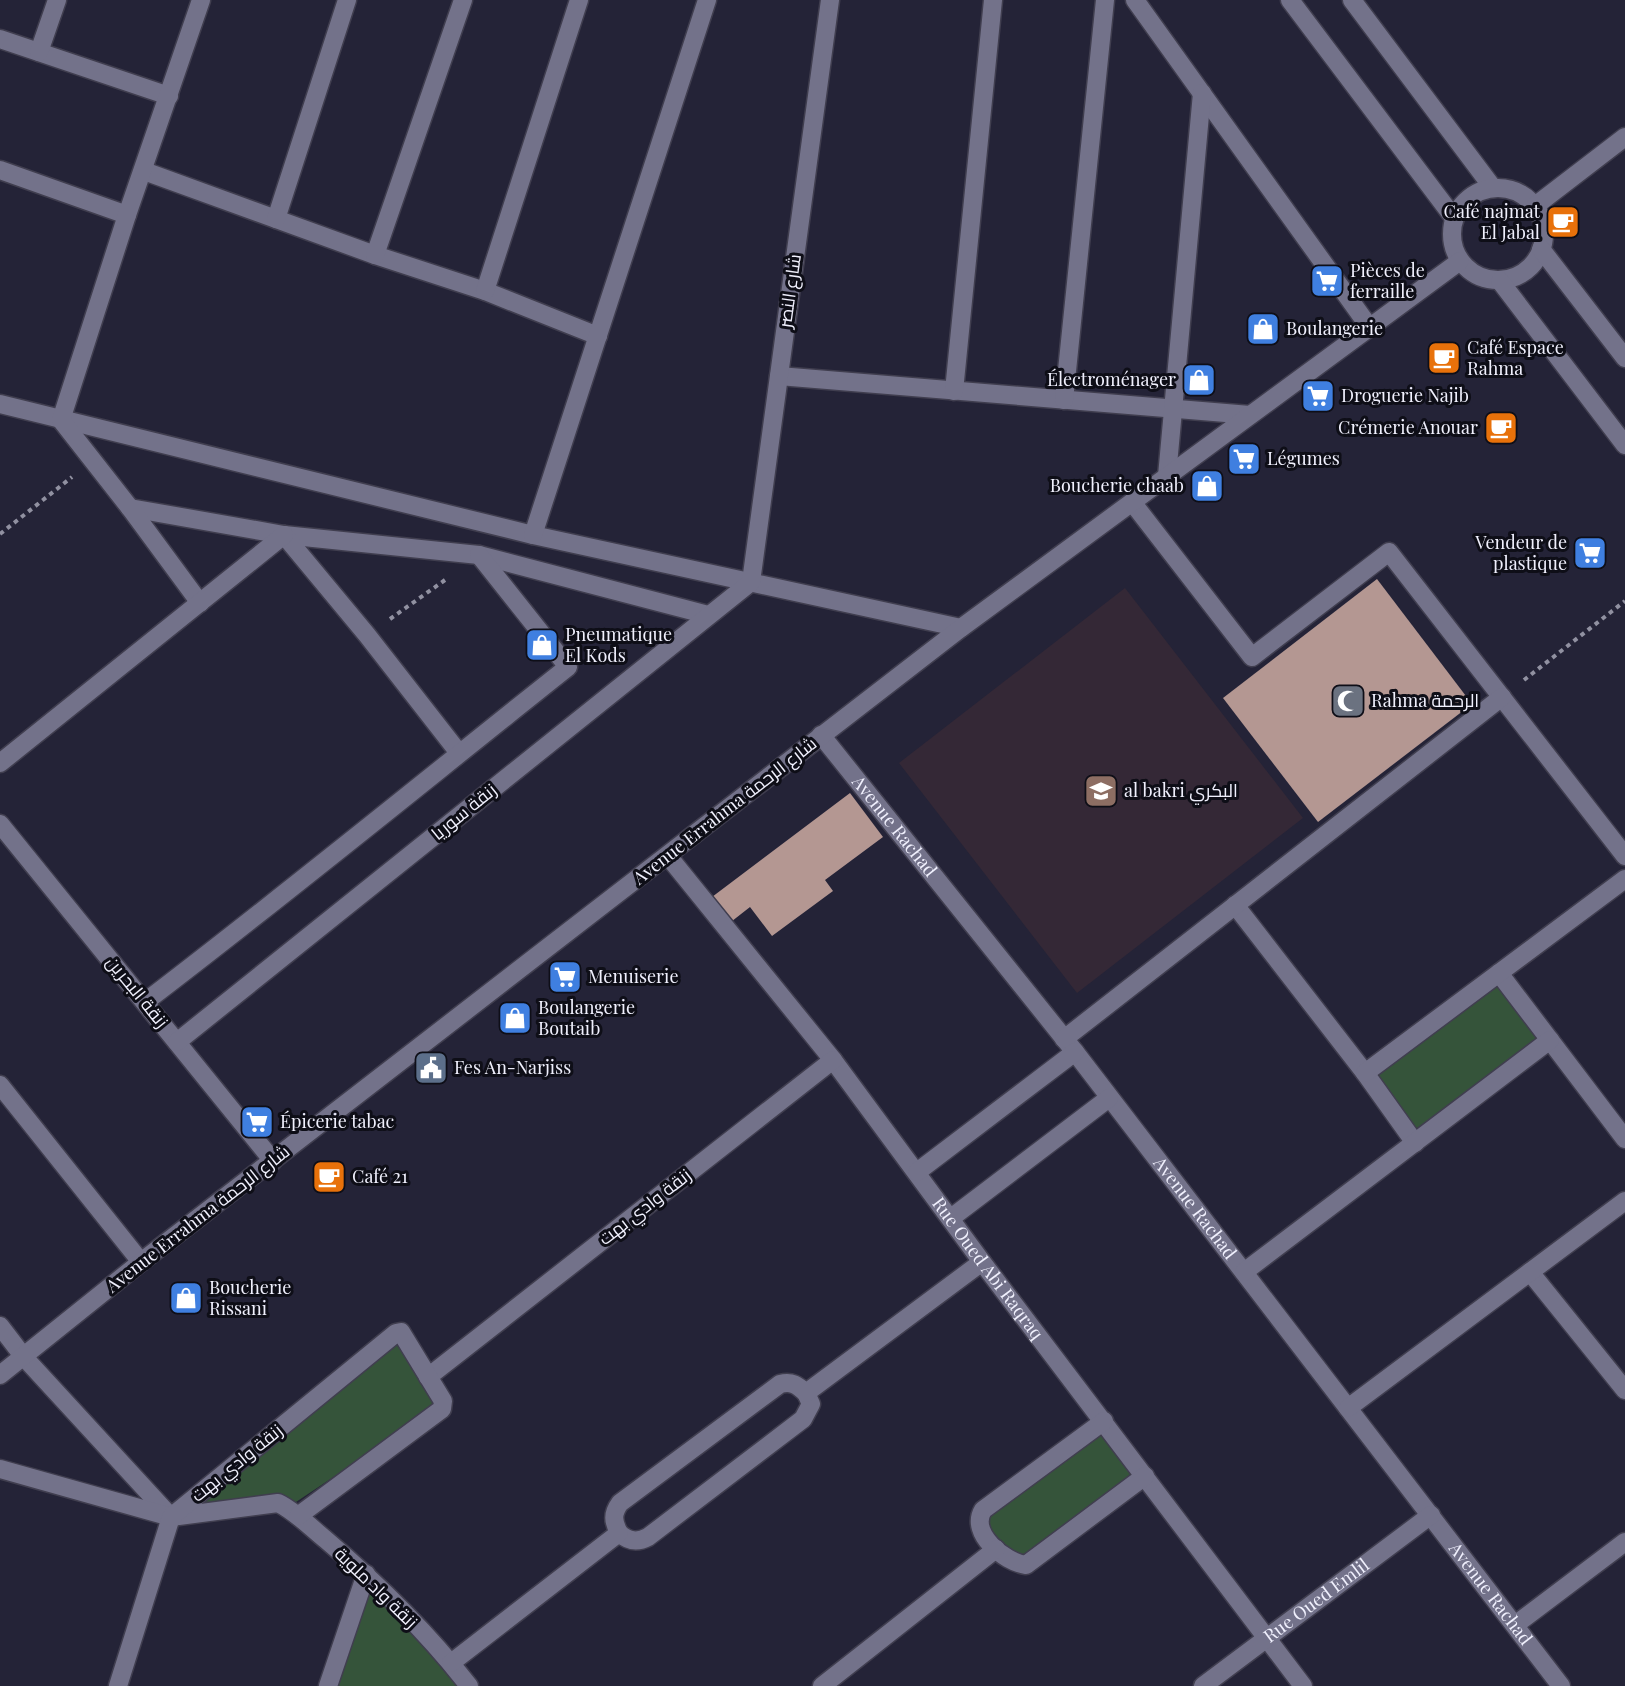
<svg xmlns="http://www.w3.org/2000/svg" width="1625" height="1686" font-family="'Playfair Display',Cairo,serif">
  <rect width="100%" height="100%" fill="#242337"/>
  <!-- education -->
  <polygon fill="#342836" points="1125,588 1303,818 1077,993 899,763"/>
  <!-- green -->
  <g fill="#35543a">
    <polygon points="1499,973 1550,1040 1415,1143 1365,1073"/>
    <polygon points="402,1336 437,1408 290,1506 171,1517"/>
    <polygon points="1104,1421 1145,1476 1026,1565 979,1525"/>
    <polygon points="366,1574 460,1686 337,1686"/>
  </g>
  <!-- building -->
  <g fill="#b49792">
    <polygon points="1377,579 1472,704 1318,822 1223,698"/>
    <polygon points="850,793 883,837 825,880 833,891 772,936 750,907 727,925 708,900"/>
  </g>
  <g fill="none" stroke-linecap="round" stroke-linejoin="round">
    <defs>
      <g id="minor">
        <polyline points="1135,0 1370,328"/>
        <polyline points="1290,0 1454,218"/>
        <polyline points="1352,0 1493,188"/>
        <polyline points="0,39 169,96"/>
        <polyline points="39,52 57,0"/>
        <polyline points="0,170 127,215"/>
        <polyline points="144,171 375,255 485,291 598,336"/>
        <circle cx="1498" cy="234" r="46"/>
        <polyline points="1535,206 1625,137"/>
        <polyline points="276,219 347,0"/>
        <polyline points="1541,249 1625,358"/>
        <polyline points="375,255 463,0"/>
        <polyline points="1500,281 1625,445"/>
        <polyline points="485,291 579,0"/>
        <polyline points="779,376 1250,415"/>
        <polyline points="954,391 993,0"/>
        <polyline points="1064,400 1105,0"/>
        <polyline points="0,404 533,535 961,628"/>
        <polyline points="1167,476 1202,93"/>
        <polyline points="1132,502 1252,657 1389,552 1625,856"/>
        <polyline points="130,508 284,535 479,555 708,615"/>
        <polyline points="284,535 367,635 459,753"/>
        <polyline points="533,535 707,0"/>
        <polyline points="200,603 130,508 61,420 127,215 201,0"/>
        <path id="s1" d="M821,735L1075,1052L1561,1686"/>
        <polyline points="0,763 284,535"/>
        <polyline points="0,824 273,1161"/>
        <path id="s2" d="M668,856L833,1060L982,1262L1303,1686"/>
        <polyline points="1235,905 1365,1073 1415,1143"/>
        <polyline points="1499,973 1625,1139"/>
        <path d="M145,1002C288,893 427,779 568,667L479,555"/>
        <polyline points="1064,1039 1502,697"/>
        <polyline points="177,1042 751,582 830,0"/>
        <polyline points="1365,1073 1625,879"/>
        <polyline points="0,1085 141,1262"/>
        <polyline points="917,1172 1075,1052"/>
        <polyline points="951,1218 1109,1098"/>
        <polyline points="1244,1272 1550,1040"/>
        <polyline points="1530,1272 1625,1390"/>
        <polyline points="0,1326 23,1356 171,1517"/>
        <polyline points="0,1375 141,1262 961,628 1460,261"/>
        <polyline points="428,1377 833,1060"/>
        <polyline points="1348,1408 1625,1201"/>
        <path d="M1104,1421L983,1510C969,1533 1004,1562 1026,1565L1145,1476"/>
        <path d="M0,1469L171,1517L278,1503C295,1511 310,1527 325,1539C377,1583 427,1632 469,1686"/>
        <path d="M619,1533C628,1541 637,1543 648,1537L803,1419L811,1404L806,1393"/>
        <polyline points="1515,1625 1625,1542"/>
        <path d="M451,1663L619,1533C613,1521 612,1514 620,1503L780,1384C792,1381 797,1385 806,1393L982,1262"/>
        <polyline points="118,1686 171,1517 396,1333 401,1332 443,1401 442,1409 298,1516"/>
        <polyline points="328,1686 366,1574"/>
        <polyline points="822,1686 996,1549"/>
        <path id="s3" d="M1203,1686L1431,1515"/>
      </g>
    </defs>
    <!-- minor casing -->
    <use href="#minor" stroke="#403e4f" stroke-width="21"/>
    <!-- path -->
    <g stroke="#9191a1" stroke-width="4" stroke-dasharray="4.5 4.5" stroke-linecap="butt">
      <polyline points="0,534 72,477"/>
      <polyline points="390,619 445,580"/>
      <polyline points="1524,680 1625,601"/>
    </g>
    <!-- minor -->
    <use href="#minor" stroke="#73728a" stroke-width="18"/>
  </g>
  <!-- icons -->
  <defs>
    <symbol id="cafe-square" viewBox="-11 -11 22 22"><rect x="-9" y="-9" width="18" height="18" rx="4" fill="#e8710a" stroke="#0e0e17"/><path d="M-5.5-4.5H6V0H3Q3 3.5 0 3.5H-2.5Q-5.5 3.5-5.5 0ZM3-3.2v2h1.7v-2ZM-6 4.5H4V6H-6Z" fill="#fff"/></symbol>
    <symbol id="supermarket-square" viewBox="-11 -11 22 22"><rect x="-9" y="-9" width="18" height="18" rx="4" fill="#3f7fe0" stroke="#0e0e17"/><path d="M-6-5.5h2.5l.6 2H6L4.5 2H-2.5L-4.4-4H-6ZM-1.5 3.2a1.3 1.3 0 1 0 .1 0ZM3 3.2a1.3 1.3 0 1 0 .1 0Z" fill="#fff"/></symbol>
    <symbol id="shop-square" viewBox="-11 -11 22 22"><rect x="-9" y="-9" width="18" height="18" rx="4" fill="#3f7fe0" stroke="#0e0e17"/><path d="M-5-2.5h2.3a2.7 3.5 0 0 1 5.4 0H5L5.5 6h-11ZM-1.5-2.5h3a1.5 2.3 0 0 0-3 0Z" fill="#fff"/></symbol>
    <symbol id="mosque-square" viewBox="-11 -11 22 22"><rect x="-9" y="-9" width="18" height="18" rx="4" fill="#6b7280" stroke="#0e0e17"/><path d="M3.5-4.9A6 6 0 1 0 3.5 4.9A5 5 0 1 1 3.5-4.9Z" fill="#fff"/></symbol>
    <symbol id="school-square" viewBox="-11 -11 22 22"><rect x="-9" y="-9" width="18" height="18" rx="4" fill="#8d6e63" stroke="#0e0e17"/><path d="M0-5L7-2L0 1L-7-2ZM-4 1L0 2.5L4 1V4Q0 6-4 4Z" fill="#fff"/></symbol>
    <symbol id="civic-square" viewBox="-11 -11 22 22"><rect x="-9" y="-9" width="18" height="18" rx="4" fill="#5c6f8a" stroke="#0e0e17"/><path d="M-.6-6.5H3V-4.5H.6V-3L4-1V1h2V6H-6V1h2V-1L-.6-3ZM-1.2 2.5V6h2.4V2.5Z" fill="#fff"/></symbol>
  </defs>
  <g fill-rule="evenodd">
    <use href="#cafe-square" x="1544" y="203" width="38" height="38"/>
    <use href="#supermarket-square" x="1308" y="262" width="38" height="38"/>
    <use href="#shop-square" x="1244" y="310" width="38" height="38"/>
    <use href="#cafe-square" x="1425" y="339" width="38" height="38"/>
    <use href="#shop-square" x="1180" y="361" width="38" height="38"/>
    <use href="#supermarket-square" x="1299" y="377" width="38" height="38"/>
    <use href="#cafe-square" x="1482" y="409" width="38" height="38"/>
    <use href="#supermarket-square" x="1225" y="440" width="38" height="38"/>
    <use href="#shop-square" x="1188" y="467" width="38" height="38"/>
    <use href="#supermarket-square" x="1571" y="534" width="38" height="38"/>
    <use href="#shop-square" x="523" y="626" width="38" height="38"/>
    <use href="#mosque-square" x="1329" y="682" width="38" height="38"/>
    <use href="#school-square" x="1082" y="772" width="38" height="38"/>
    <use href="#supermarket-square" x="546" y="958" width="38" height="38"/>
    <use href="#shop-square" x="496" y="999" width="38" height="38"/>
    <use href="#civic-square" x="412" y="1049" width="38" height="38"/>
    <use href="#supermarket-square" x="238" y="1103" width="38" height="38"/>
    <use href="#cafe-square" x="310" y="1158" width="38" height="38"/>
    <use href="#shop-square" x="167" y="1279" width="38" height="38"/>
  </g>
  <g text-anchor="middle" stroke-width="6" stroke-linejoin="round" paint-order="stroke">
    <!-- poi labels -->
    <g font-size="18" fill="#f0f0fd" stroke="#0e0e17" text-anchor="start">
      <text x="1540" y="218" text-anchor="end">Café najmat<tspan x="1540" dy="21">El Jabal</tspan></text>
      <text x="1350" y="277">Pièces de<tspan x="1350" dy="21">ferraille</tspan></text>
      <text x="1286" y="335">Boulangerie</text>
      <text x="1467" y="354">Café Espace<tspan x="1467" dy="21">Rahma</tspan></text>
      <text x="1176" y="386" text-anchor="end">Électroménager</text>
      <text x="1341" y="402">Droguerie Najib</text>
      <text x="1478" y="434" text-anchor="end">Crémerie Anouar</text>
      <text x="1267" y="465">Légumes</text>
      <text x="1184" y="492" text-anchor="end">Boucherie chaab</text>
      <text x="1567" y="549" text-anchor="end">Vendeur de<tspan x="1567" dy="21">plastique</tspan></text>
      <text x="565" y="641">Pneumatique<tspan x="565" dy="21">El Kods</tspan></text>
      <text x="1371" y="707">Rahma الرحمة</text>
      <text x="1124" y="797">al bakri البكري</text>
      <text x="588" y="983">Menuiserie</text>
      <text x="538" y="1014">Boulangerie<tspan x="538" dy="21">Boutaib</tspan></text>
      <text x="454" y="1074">Fes An-Narjiss</text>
      <text x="280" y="1128">Épicerie tabac</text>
      <text x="352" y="1183">Café 21</text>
      <text x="209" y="1294">Boucherie<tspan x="209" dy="21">Rissani</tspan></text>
    </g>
    <!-- street labels -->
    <g font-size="18" fill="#f0f0fd" stroke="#0e0e17">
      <text transform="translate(790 291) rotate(-82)" y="6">شارع النصر</text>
      <text transform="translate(725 811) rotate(-38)" y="6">Avenue Errahma شارع الرحمة</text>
      <text transform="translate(464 812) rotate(-39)" y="6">زنقة سوريا</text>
      <text dy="6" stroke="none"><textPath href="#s1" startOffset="117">Avenue Rachad</textPath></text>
      <text transform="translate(137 992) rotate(51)" y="6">زنقة البحرين</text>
      <text transform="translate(645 1207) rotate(-38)" y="6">زنقة وادي بهت</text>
      <text dy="6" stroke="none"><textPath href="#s1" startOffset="603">Avenue Rachad</textPath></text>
      <text transform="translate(198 1219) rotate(-38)" y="6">Avenue Errahma شارع الرحمة</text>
      <text dy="6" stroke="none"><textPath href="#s2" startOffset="522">Rue Oued Abi Raqraq</textPath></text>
      <text transform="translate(237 1463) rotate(-39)" y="6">زنقة وادي بهت</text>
      <text transform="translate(376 1588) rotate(44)" y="6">زنقة واد ملوية</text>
      <text dy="6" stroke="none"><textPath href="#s1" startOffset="1089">Avenue Rachad</textPath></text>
      <text dy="6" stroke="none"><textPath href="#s3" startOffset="142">Rue Oued Emlil</textPath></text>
    </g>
  </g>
</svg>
